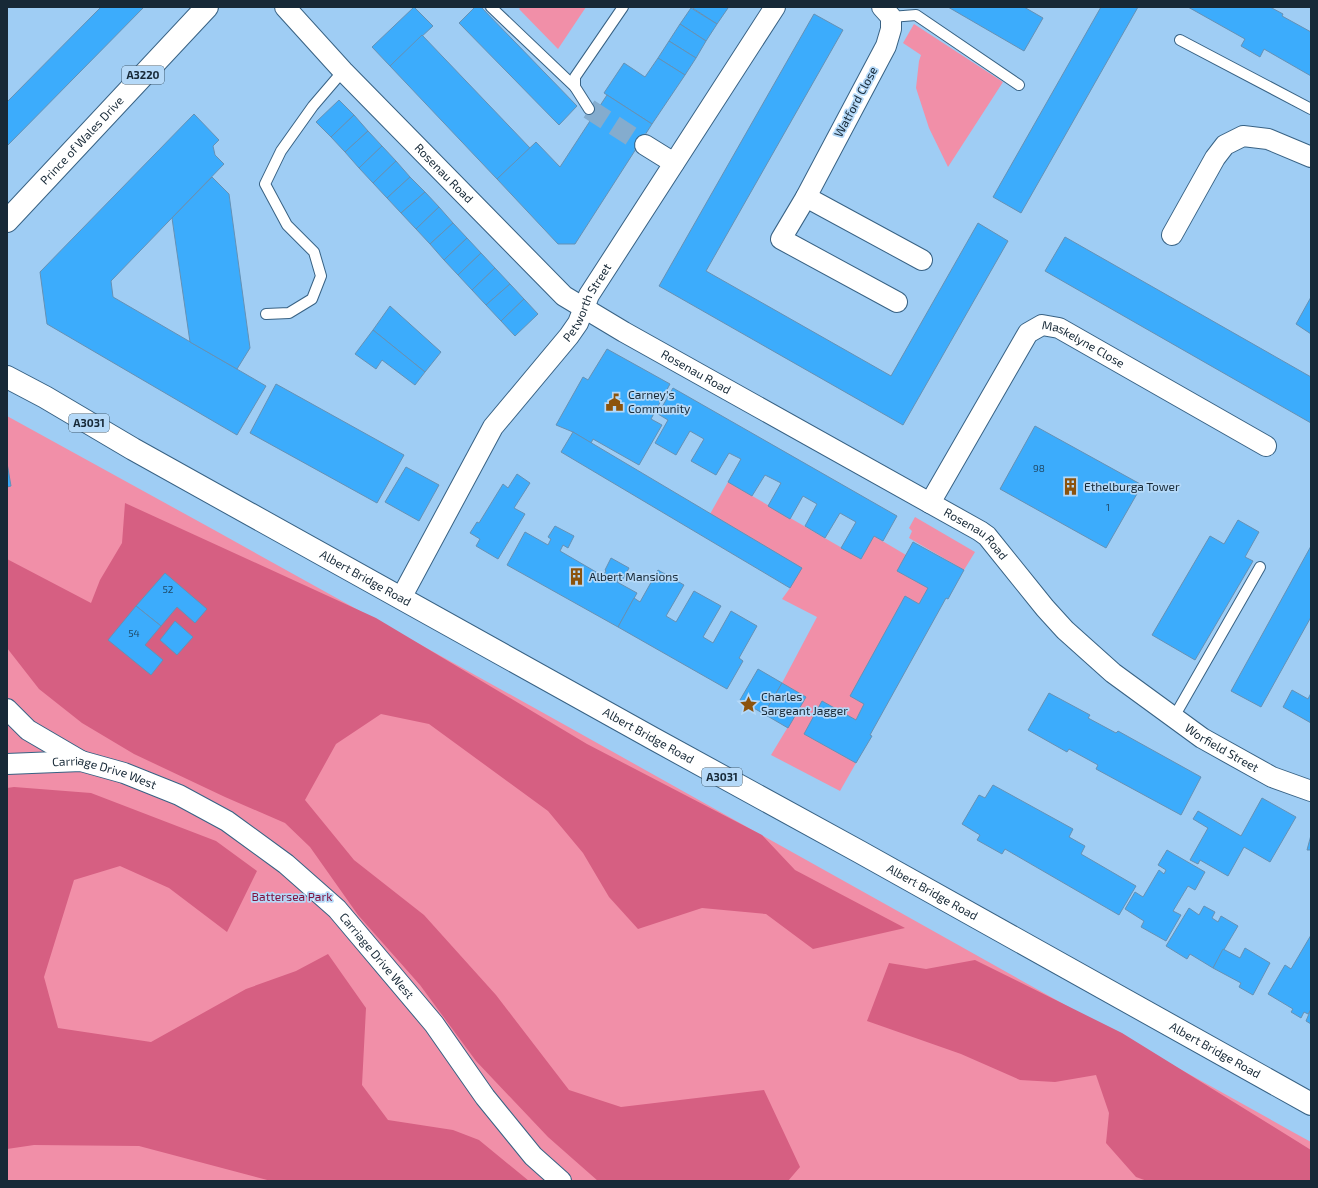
<svg xmlns="http://www.w3.org/2000/svg" width="1318" height="1188" font-family="'Exo 2',sans-serif">
  <rect width="100%" height="100%" fill="#9fcdf4"/>
  <!-- green -->
  <g fill="#f18fa8">
    <polygon points="521,7 586,7 558,49 519,9"/>
    <polygon points="914,24 1003,82 948,167 929,128 916,88 919,61 921,55 903,43"/>
    <path d="M7,416C443,655 876,900 1311,1142V1181H7Z"/>
    <polygon points="728,482 861,559 874,536 906,555 897,571 928,588 919,604 905,596 850,696 864,704 856,720 822,701 804,734 856,763 840,791 771,755 806,697 782,683 817,617 782,599 790,588 710,514"/>
    <polygon points="915,517 975,552 964,570 909,538 912,531 909,528"/>
  </g>
  <!-- forest -->
  <g fill="#d65f82">
    <polygon points="125,503 376,618 587,744 762,835 795,870 905,928 813,949 766,914 702,908 638,929 609,897 583,853 548,811 429,724 381,714 336,744 305,800 354,860 424,915 496,995 569,1090 621,1107 764,1090 800,1167 788,1181 598,1181 548,1137 476,1061 420,985 358,915 310,847 285,823 225,797 134,754 82,723 39,689 7,648 7,559 91,603 100,580 122,543"/>
    <polygon points="14,787 91,793 216,841 257,871 227,932 169,888 120,866 74,880 44,977 58,1028 151,1042 246,989 296,971 328,954 366,1008 362,1085 388,1120 453,1130 479,1140 529,1181 271,1181 139,1146 34,1145 7,1149 7,838 8,832 7,832 7,788"/>
    <polygon points="975,960 1122,1033 1311,1150 1311,1181 1147,1181 1136,1177 1106,1143 1109,1113 1096,1075 1055,1082 1020,1080 961,1054 867,1021 889,963 926,969"/>
  </g>
  <!-- building -->
  <g fill="#3cacfc" stroke="#6591b5">
    <polygon points="101,7 144,7 7,146 7,102"/>
    <polygon points="414,7 433,26 390,66 372,47"/>
    <polygon points="475,7 481,7 577,106 559,125 459,23"/>
    <polygon points="691,7 727,7 728,8 717,24"/>
    <polygon points="948,7 1024,7 1043,18 1024,51"/>
    <polygon points="1101,7 1138,7 1021,213 993,197"/>
    <polygon points="1188,7 1270,7 1283,14 1282,16 1311,32 1311,76 1264,49 1260,57 1241,46 1245,39"/>
    <polygon points="691,8 717,24 706,41 680,24"/>
    <polygon points="814,14 843,30 706,271 891,376 978,223 1008,241 903,425 659,286"/>
    <polygon points="680,24 706,41 696,58 669,41"/>
    <polygon points="422,35 530,148 497,179 390,66"/>
    <polygon points="669,41 696,58 685,75 658,58"/>
    <polygon points="658,58 685,75 652,124 604,93 624,63 645,77"/>
    <polygon points="607,95 652,124 575,244 558,244 497,179 536,142 560,167"/>
    <polygon points="339,100 354,115 331,137 316,122"/>
    <polygon points="194,114 219,140 213,146 215,155 224,164 111,281 113,297 266,386 237,435 47,324 40,272"/>
    <polygon points="354,115 368,131 345,152 331,137"/>
    <polygon points="368,131 382,146 359,168 345,152"/>
    <polygon points="382,146 396,161 373,183 359,168"/>
    <polygon points="396,161 410,177 387,198 373,183"/>
    <polygon points="212,177 229,194 250,348 237,369 190,342 172,218"/>
    <polygon points="410,177 425,192 401,213 387,198"/>
    <polygon points="425,192 439,207 416,229 401,213"/>
    <polygon points="439,207 453,223 430,244 416,229"/>
    <polygon points="453,223 467,238 444,260 430,244"/>
    <polygon points="1065,237 1311,377 1311,423 1045,271"/>
    <polygon points="467,238 481,253 458,275 444,260"/>
    <polygon points="481,253 495,268 472,290 458,275"/>
    <polygon points="495,268 510,284 486,305 472,290"/>
    <polygon points="510,284 524,299 501,321 486,305"/>
    <polygon points="1311,297 1311,334 1296,324"/>
    <polygon points="524,299 538,314 515,336 501,321"/>
    <polygon points="390,306 441,352 425,372 373,330"/>
    <polygon points="373,330 425,372 415,385 382,360 376,369 355,354"/>
    <polygon points="607,349 670,384 651,419 662,425 639,465 593,439 591,443 573,432 556,425 583,377 588,380"/>
    <polygon points="276,384 404,455 377,503 250,433"/>
    <polygon points="673,388 897,516 883,541 874,536 861,559 841,548 856,522 840,513 825,538 805,526 817,504 803,496 790,519 768,506 781,483 765,475 752,496 728,482 741,459 729,453 716,475 691,461 704,439 690,431 676,455 655,443 668,420 658,414"/>
    <polygon points="1035,426 1142,485 1106,548 1000,489"/>
    <polygon points="573,432 802,568 790,588 561,452"/>
    <polygon points="7,463 11,486 7,487"/>
    <polygon points="406,467 439,485 419,521 385,502"/>
    <polygon points="517,474 530,483 514,508 525,514 498,559 476,546 480,539 470,533 477,522 479,523 503,484 508,488"/>
    <polygon points="1238,520 1259,532 1245,557 1253,561 1195,660 1152,635 1210,536 1224,544"/>
    <polygon points="555,526 574,536 568,548 563,545 560,551 603,576 606,571 605,570 611,558 629,568 623,579 619,577 617,582 637,593 618,627 507,565 525,532 548,545 551,539 548,537"/>
    <polygon points="913,542 964,570 948,599 946,598 870,735 872,736 856,763 804,734 822,701 856,720 864,704 850,696 905,596 919,604 928,588 897,571"/>
    <polygon points="1311,546 1311,617 1261,707 1231,691"/>
    <polygon points="658,570 684,585 666,616 676,622 694,591 721,606 703,637 713,643 731,611 757,626 739,658 743,661 727,689 618,627 634,598 640,602"/>
    <polygon points="165,573 207,609 195,623 177,607 161,626 136,606"/>
    <polygon points="136,606 161,626 145,645 163,660 151,675 108,640"/>
    <polygon points="175,621 193,637 177,655 160,640"/>
    <polygon points="758,669 782,683 764,714 740,700"/>
    <polygon points="782,683 806,697 788,728 764,714"/>
    <polygon points="1292,690 1308,699 1311,693 1311,723 1283,707"/>
    <polygon points="1049,693 1090,715 1088,718 1116,733 1118,731 1201,777 1181,815 1096,769 1098,765 1069,749 1067,752 1028,730"/>
    <polygon points="993,785 1073,829 1069,837 1085,846 1081,854 1136,886 1119,915 1005,849 1002,854 977,840 980,835 962,824 979,795 985,798"/>
    <polygon points="1262,798 1296,817 1270,862 1244,847 1228,876 1200,860 1198,864 1190,860 1208,828 1193,819 1198,811 1241,836"/>
    <polygon points="1311,835 1311,850 1307,850"/>
    <polygon points="1167,850 1205,872 1195,890 1188,886 1173,911 1181,915 1166,941 1141,927 1144,921 1125,909 1135,892 1143,897 1159,870 1164,874 1166,870 1158,865"/>
    <polygon points="1204,906 1215,912 1212,918 1218,922 1221,916 1238,926 1213,968 1190,954 1187,959 1166,946 1189,908 1199,915"/>
    <polygon points="1311,935 1311,1009 1308,1014 1304,1012 1301,1018 1291,1012 1293,1009 1268,994 1285,965 1291,969"/>
    <polygon points="1245,948 1270,963 1253,995 1239,987 1241,983 1213,968 1223,949 1240,958"/>
    <polygon points="1311,1009 1311,1024 1306,1021"/>
  </g>
  <g fill="none" stroke-linecap="round" stroke-linejoin="round">
    <!-- street-tunnel -->
    <polyline stroke="#84acce" stroke-width="20" stroke-dasharray="20 10" stroke-linecap="butt" points="589,109 645,145"/>
    <defs>
      <g id="lane">
        <polyline points="491,7 575,87 589,109"/>
        <polyline points="891,17 916,15 1019,85"/>
        <polyline points="1180,40 1311,109"/>
        <polyline points="575,87 575,77 623,7"/>
        <polyline points="266,314 289,313 312,299 321,276 314,252 287,225 265,184 281,151 313,106 343,71"/>
        <polyline points="1174,717 1260,567"/>
      </g>
      <g id="street">
        <path id="s1" d="M285,7L343,71L564,296L624,332L980,531L987,536L1045,608L1065,630L1113,673L1202,738L1272,777L1311,791"/>
        <polyline points="882,7 891,17 891,29 886,46 806,197 781,239 897,302"/>
        <polyline points="645,145 674,163"/>
        <polyline points="806,197 922,260"/>
        <polyline points="1172,235 1215,158 1225,145 1243,136 1268,139 1311,157"/>
        <path id="s2" d="M930,503L1028,333L1042,325L1059,328L1266,446"/>
        <path id="s3" d="M401,598L493,427L569,336L578,323L589,295L775,7"/>
        <polyline points="7,709 28,730 81,761"/>
        <path id="s4" d="M7,764L81,761L124,773L179,795L227,821L286,864L337,909L434,1024L485,1097L533,1156L561,1181"/>
      </g>
      <g id="primary">
        <path id="s5" d="M7,377L45,397L133,449L654,739L860,852L1311,1104"/>
      </g>
      <g id="highway">
        <path id="s6" d="M7,221L207,7"/>
      </g>
    </defs>
    <!-- lane casing -->
    <use href="#lane" stroke="#386284" stroke-width="12"/>
    <!-- street casing -->
    <use href="#street" stroke="#386284" stroke-width="22"/>
    <!-- primary casing -->
    <use href="#primary" stroke="#386284" stroke-width="24"/>
    <!-- highway casing -->
    <use href="#highway" stroke="#386284" stroke-width="24"/>
    <!-- lane -->
    <use href="#lane" stroke="#fff" stroke-width="10"/>
    <!-- street -->
    <use href="#street" stroke="#fff" stroke-width="20"/>
    <!-- primary -->
    <use href="#primary" stroke="#fff" stroke-width="22"/>
    <!-- highway -->
    <use href="#highway" stroke="#fff" stroke-width="22"/>
  </g>
  <!-- icons -->
  <defs>
    <symbol id="civic-bare" viewBox="-9 -9 18 18"><path d="M-.6-6.5H3V-4.5H.6V-3L4-1V1h2V6H-6V1h2V-1L-.6-3ZM-1.2 2.5V6h2.4V2.5Z" fill="#8c530c" stroke="#b5d9f8" stroke-width="2.5" paint-order="stroke"/></symbol>
    <symbol id="building-bare" viewBox="-9 -9 18 18"><path d="M-4-6H4V6H1V3H-1V6H-4ZM-2.5-4.3h1.7v1.8h-1.7ZM.8-4.3h1.7v1.8H.8ZM-2.5-1h1.7V.8h-1.7ZM.8-1h1.7V.8H.8Z" fill="#8c530c" stroke="#b5d9f8" stroke-width="2.5" paint-order="stroke"/></symbol>
    <symbol id="sight-bare" viewBox="-9 -9 18 18"><path d="M0-6L1.8-2.2L6-1.7L2.9 1.2L3.7 5.4L0 3.3L-3.7 5.4L-2.9 1.2L-6-1.7L-1.8-2.2Z" fill="#8c530c" stroke="#b5d9f8" stroke-width="2.5" paint-order="stroke"/></symbol>
  </defs>
  <g fill-rule="evenodd">
    <use href="#civic-bare" x="602" y="390" width="25" height="25"/>
    <use href="#building-bare" x="1058" y="474" width="25" height="25"/>
    <use href="#building-bare" x="564" y="564" width="25" height="25"/>
    <use href="#sight-bare" x="736" y="692" width="25" height="25"/>
  </g>
  <g text-anchor="middle" stroke-width="3.5" stroke-linejoin="round" paint-order="stroke">
    <!-- number labels -->
    <g font-size="10" fill="#204a68">
      <text x="1039" y="472">98</text>
      <text x="1108" y="511">1</text>
      <text x="168" y="593">52</text>
      <text x="134" y="637">54</text>
    </g>
    <!-- shield labels -->
    <g fill="#b5d9f8" stroke="#465e71" stroke-width="1">
      <rect x="122" y="66" width="42" height="18" rx="3"/>
      <rect x="69" y="414" width="40" height="18" rx="3"/>
      <rect x="702" y="768" width="40" height="18" rx="3"/>
    </g>
    <g font-size="11" font-weight="bold" fill="#172937">
      <text x="143" y="79">A3220</text>
      <text x="89" y="427">A3031</text>
      <text x="722" y="781">A3031</text>
    </g>
    <!-- street labels -->
    <g font-size="12" fill="#172937" stroke="#b5d9f8">
      <text transform="translate(856 102) rotate(-62)" y="4">Watford Close</text>
      <text dy="4" stroke="none"><textPath href="#s6" startOffset="110">Prince of Wales Drive</textPath></text>
      <text dy="4" stroke="none"><textPath href="#s1" startOffset="230">Rosenau Road</textPath></text>
      <text dy="4" stroke="none"><textPath href="#s3" startOffset="351">Petworth Street</textPath></text>
      <text dy="4" stroke="none"><textPath href="#s2" startOffset="258">Maskelyne Close</textPath></text>
      <text dy="4" stroke="none"><textPath href="#s1" startOffset="554">Rosenau Road</textPath></text>
      <text dy="4" stroke="none"><textPath href="#s1" startOffset="878">Rosenau Road</textPath></text>
      <text dy="4" stroke="none"><textPath href="#s5" startOffset="411">Albert Bridge Road</textPath></text>
      <text dy="4" stroke="none"><textPath href="#s5" startOffset="735">Albert Bridge Road</textPath></text>
      <text dy="4" stroke="none"><textPath href="#s1" startOffset="1207">Worfield Street</textPath></text>
      <text dy="4" stroke="none"><textPath href="#s4" startOffset="99">Carriage Drive West</textPath></text>
      <text dy="4" stroke="none"><textPath href="#s5" startOffset="1059">Albert Bridge Road</textPath></text>
      <text dy="4" stroke="none"><textPath href="#s4" startOffset="435">Carriage Drive West</textPath></text>
      <text dy="4" stroke="none"><textPath href="#s5" startOffset="1383">Albert Bridge Road</textPath></text>
    </g>
    <!-- poi labels -->
    <g font-size="12" fill="#172937" stroke="#b5d9f8" text-anchor="start">
      <text x="628" y="399">Carney's<tspan x="628" dy="14">Community</tspan></text>
      <text x="1084" y="491">Ethelburga Tower</text>
      <text x="589" y="581">Albert Mansions</text>
      <text x="761" y="701">Charles<tspan x="761" dy="14">Sargeant Jagger</tspan></text>
    </g>
    <!-- park labels -->
    <g font-size="12" fill="#7f103d" stroke="#b5d9f8">
      <text x="292" y="901">Battersea Park</text>
    </g>
  </g>
  <!-- border -->
  <rect width="1318" height="1188" fill="none" stroke="#172937" stroke-width="16"/>
</svg>
